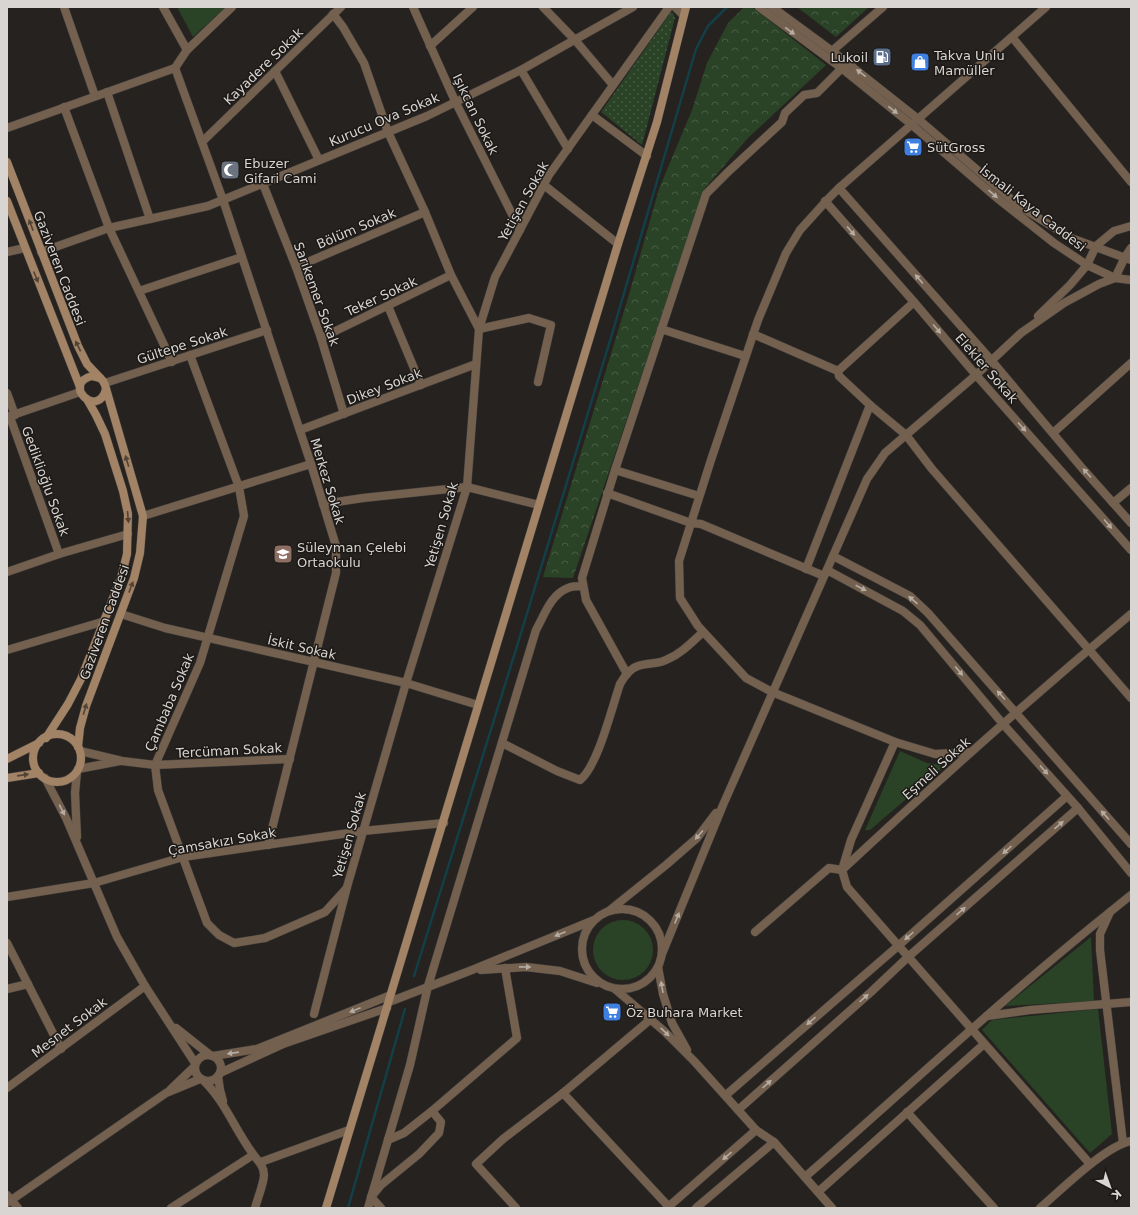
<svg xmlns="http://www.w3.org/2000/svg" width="1138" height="1215" font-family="'DejaVu Sans',sans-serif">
  <defs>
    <pattern id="forest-crowns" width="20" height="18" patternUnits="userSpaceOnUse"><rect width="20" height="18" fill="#2a4326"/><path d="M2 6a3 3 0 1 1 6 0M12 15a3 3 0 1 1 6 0" fill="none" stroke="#485d45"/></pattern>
    <pattern id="park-dots" width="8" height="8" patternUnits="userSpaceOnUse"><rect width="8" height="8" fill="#2a4326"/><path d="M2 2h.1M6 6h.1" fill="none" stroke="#485d45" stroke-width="1.8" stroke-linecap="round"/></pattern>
  </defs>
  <rect width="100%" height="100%" fill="#26221f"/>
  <!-- grass -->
  <g fill="#2a4326">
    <polygon points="177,7 226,7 193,37"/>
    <polygon points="900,751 927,763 942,765 940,770 870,830 865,830"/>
    <circle cx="623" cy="950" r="30"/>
    <polygon points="1091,937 1094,1001 1005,1006"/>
    <polygon points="1098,1009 1112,1134 1090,1153 982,1030 992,1020"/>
  </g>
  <!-- forest -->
  <g fill="url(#forest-crowns)">
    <polygon points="744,7 752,7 826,65 747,139 705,188 573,578 543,577 628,298 659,189 692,110 707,63 728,23"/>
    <polygon points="797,7 869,7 836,37"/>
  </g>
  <!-- park -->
  <polygon fill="url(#park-dots)" points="671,12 673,13 675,18 642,145 601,112"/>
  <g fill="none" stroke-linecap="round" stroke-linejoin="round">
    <!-- stream -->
    <g stroke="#123f48" stroke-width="2.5">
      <polyline points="414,976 518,643 612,334 696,49 708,26 727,7"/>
      <polyline points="348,1208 405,1009"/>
    </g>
    <defs>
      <g id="minor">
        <polyline points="64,7 95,96"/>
        <polyline points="163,7 187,50"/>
        <polyline points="413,7 455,101 520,230"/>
        <polyline points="543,7 575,40 613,85"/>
        <polyline points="675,7 683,15"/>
        <polyline points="333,14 343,27 364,63 388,132 425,212 451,275 479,329 529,318 551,325 538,382"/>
        <polyline points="1012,37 1131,182"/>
        <polyline points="430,46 473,7"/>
        <polyline points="832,51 883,7"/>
        <polyline points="175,68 187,50 232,7"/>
        <polyline points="521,70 568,149"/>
        <polyline points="275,71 319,160"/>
        <polyline points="107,92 150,219"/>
        <polyline points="64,107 109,228 172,362"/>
        <polyline points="592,115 647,156"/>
        <polyline points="7,128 175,68 223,200 311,464 336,546 336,573 268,845"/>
        <polyline points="202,142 341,7"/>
        <polyline points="263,184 296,267 321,338 344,414"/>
        <polyline points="544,185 618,244"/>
        <polyline points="839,188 991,360 1082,468 1131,523"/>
        <polyline points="825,201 914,302 976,375 1131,550"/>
        <polyline points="7,252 25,248"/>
        <polyline points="41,252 109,228 208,206 427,116 521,70 633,7"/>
        <polyline points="296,267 425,212"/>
        <polyline points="139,291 242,257"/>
        <polyline points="388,306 421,385"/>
        <polyline points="661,329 745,356"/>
        <polyline points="753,334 838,371 914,302"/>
        <polyline points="321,338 451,275"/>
        <polyline points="190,355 239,487 244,516 200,663 155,765 158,790 207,923 219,935 234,943 265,938 325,912 346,889"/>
        <polyline points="838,371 839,376 870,405 906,435 932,469 1131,698"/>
        <polyline points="105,383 267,330"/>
        <polyline points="7,393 15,415"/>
        <polyline points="7,417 80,392"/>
        <polyline points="10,417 59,554"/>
        <polyline points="300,430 476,364"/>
        <polyline points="1053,433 1131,363"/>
        <polyline points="615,470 699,496"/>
        <polyline points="607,493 691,523 701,524 824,576"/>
        <polyline points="1113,503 1131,488"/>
        <polyline points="323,504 363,498 467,487 539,505"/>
        <polyline points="143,516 311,464"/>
        <polyline points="806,569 870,405"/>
        <polyline points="7,572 59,554 128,534"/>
        <polyline points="121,614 165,628 406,683 478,705"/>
        <polyline points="7,650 105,621"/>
        <polyline points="627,674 586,600 582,578 615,470 706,194 728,172 782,122 785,113 804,95 817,93 841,69"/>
        <polyline points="895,742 851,840 842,870 847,887 1090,1164"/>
        <path d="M502,743L557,771L580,780C598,766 612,707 620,684C624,677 630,668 638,666C648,662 658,665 668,659C682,653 692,642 703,632"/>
        <polyline points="80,751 122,761 155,765 290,759"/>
        <polyline points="971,752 935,754 895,742 772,692 746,678 698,626 680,598 679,561 711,460 758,320 786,253 800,230 829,198 839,188 1046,7"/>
        <polyline points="78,769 120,761"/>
        <polyline points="7,897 94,883 183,857 363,831 444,823"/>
        <path d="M755,932L829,868L842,870C936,782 1032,697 1131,614"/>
        <polyline points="7,943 61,1049"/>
        <polyline points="7,989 28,984"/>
        <polyline points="314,1014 347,887 406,683 467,487 479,329 495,277 549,175 669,7"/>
        <polyline points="987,1016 1030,1010 1131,1002"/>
        <polyline points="7,1088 145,986"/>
        <polyline points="563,1093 669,1207"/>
        <polyline points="726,1095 898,946 1067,796"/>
        <polyline points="738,1110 871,992 908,957 1078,808"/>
        <polyline points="907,1112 994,1208"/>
        <polyline points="388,1140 404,1133 432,1111 517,1038 505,968"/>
        <polyline points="1123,1143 1100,950 1100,934 1110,912 1131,895"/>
        <polyline points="261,1162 349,1130"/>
        <path d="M805,1177C906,1089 1005,996 1110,912"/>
        <polyline points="818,1192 984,1044"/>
        <polyline points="7,1195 18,1208"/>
        <polyline points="171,1208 253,1155"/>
        <polyline points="381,1208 371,1197 381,1185 419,1154 439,1133 441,1122 432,1111"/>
        <polyline points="516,1208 476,1164 503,1139 563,1093 651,1019"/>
        <polyline points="667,1208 756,1130"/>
        <polyline points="696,1208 774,1142"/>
        <path d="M1040,1208C1061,1190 1105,1146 1131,1141"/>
      </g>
      <g id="tertiary">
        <polyline points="759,7 840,67 912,125 997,198 1054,243 1087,265 1115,278 1131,280"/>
        <polyline points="772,7 832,51 918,119 1019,206 1071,238 1131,260"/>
        <polyline points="1038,316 1070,285 1087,265 1096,246 1114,231 1131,226"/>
        <polyline points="833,556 910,596 928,613 1131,844"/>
        <polyline points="827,570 903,611 920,625 1003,724 1078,808 1131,873"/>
        <polyline points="77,772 75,793 77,837"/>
        <polyline points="45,778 66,818 117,937 145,986 195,1063"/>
        <circle cx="622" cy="949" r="40"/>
        <polyline points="610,910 666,865 697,838 716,813"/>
        <polyline points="662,954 723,805 867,479 885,453 976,375 1021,333 1064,303 1099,284 1115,278 1125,257 1131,248"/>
        <polyline points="658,967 663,994 672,1023 687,1050"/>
        <polyline points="481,970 526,967 560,971 597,983"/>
        <polyline points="615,989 664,1031 694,1061 756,1130 774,1142 832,1208"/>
        <polyline points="389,1002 472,970 594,920"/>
        <polyline points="176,1028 210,1055"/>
        <circle cx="208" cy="1068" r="13"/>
        <polyline points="213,1056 257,1049 391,995"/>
        <polyline points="220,1073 283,1044 387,1008"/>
        <polyline points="218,1076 220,1090 223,1101"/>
        <path d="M203,1080C225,1101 235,1130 253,1154C258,1161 264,1166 264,1175C264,1183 257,1200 255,1208"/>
        <polyline points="170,1090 194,1067"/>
        <polyline points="7,1203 166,1093 200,1079"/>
        <path d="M368,1208L410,1065L428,986L536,630C544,616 551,594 568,588C572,586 578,586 583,586"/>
      </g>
      <g id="secondary">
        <polyline points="7,162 78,346 87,364 103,381 105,385 143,516 140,553 134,578 86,706 80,728 78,747"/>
        <polyline points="7,201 80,387"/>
        <path d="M100,378L92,376C61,384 98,420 106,389"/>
        <circle cx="57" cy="758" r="24"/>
        <polyline points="46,738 68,704 81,679 121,578 127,554 128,514 123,491 105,434 96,415 88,401"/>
        <polyline points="7,759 39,743"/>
        <polyline points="7,778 39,773"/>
        <polyline points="326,1208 618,244 657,122 686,7"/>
      </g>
    </defs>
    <!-- minor casing -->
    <use href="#minor" stroke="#423f3c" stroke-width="9"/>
    <!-- tertiary casing -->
    <use href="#tertiary" stroke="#423f3c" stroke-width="9"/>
    <!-- secondary casing -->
    <use href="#secondary" stroke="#423f3c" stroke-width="9"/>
    <!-- minor -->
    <use href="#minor" stroke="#74604e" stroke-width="8"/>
    <!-- tertiary -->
    <use href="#tertiary" stroke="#74604e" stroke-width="8"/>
    <!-- secondary -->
    <use href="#secondary" stroke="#a28366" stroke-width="8"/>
  </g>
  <!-- one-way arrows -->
  <defs><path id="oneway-solid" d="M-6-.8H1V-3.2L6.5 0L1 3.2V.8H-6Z"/></defs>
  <g fill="#b5aca4">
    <use href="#oneway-solid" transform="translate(790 31) rotate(36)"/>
    <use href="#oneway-solid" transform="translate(861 73) rotate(-142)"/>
    <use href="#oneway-solid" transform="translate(893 110) rotate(38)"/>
    <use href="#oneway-solid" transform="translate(993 194) rotate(40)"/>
    <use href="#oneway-solid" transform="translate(851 231) rotate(49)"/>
    <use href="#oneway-solid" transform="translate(919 279) rotate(-131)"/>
    <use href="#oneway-solid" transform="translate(937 329) rotate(50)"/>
    <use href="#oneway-solid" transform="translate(1022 427) rotate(48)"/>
    <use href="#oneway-solid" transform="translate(1087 473) rotate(-132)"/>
    <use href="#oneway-solid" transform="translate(1108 524) rotate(49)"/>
    <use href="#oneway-solid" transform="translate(861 588) rotate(27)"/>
    <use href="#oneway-solid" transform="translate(913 600) rotate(-139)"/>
    <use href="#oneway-solid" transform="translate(959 671) rotate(50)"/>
    <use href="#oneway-solid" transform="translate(1001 695) rotate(-132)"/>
    <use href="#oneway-solid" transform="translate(1044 770) rotate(48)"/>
    <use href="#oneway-solid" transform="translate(62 810) rotate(63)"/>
    <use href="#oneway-solid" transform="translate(1105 815) rotate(-132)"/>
    <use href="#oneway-solid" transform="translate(1059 825) rotate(-41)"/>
    <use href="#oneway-solid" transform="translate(699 835) rotate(131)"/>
    <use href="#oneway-solid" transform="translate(1007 850) rotate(138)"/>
    <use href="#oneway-solid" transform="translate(961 911) rotate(-41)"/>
    <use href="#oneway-solid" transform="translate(677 918) rotate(-68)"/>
    <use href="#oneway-solid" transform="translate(560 934) rotate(157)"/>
    <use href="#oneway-solid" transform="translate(909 936) rotate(138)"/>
    <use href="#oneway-solid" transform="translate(525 967) rotate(1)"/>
    <use href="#oneway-solid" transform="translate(662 987) rotate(-100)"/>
    <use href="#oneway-solid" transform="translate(864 998) rotate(-42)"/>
    <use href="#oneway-solid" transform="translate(355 1010) rotate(158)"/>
    <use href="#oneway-solid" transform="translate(811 1021) rotate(139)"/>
    <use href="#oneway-solid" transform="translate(665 1032) rotate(44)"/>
    <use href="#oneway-solid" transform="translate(233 1053) rotate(172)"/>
    <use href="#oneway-solid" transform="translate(767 1084) rotate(-42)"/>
    <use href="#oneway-solid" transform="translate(727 1156) rotate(139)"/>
  </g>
  <g fill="#524336">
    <use href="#oneway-solid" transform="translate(31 225) rotate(-111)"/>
    <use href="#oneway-solid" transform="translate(36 277) rotate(68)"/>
    <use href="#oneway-solid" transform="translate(78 346) rotate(-116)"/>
    <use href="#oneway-solid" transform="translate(127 461) rotate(-107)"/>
    <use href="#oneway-solid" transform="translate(128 517) rotate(85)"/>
    <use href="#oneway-solid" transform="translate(131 587) rotate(-69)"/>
    <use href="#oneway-solid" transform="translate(85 709) rotate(-74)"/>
    <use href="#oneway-solid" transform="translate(23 775) rotate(-8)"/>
  </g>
  <!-- icons -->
  <defs>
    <symbol id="fuel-square" viewBox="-11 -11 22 22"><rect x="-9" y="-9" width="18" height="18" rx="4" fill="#5c6f8a" stroke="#1c1916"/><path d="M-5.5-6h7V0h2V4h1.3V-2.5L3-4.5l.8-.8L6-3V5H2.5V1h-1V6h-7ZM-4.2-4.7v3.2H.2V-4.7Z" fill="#fff"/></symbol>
    <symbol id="shop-square" viewBox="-11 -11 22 22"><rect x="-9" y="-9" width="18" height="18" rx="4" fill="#3f7fe0" stroke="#1c1916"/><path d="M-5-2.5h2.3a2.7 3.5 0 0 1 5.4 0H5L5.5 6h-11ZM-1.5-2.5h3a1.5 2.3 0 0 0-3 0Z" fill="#fff"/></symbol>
    <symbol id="supermarket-square" viewBox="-11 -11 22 22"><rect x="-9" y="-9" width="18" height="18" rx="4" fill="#3f7fe0" stroke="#1c1916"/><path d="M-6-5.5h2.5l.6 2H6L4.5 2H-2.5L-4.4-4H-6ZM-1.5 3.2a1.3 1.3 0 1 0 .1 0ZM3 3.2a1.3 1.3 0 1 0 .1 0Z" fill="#fff"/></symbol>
    <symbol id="mosque-square" viewBox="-11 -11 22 22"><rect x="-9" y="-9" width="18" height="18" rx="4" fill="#6b7280" stroke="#1c1916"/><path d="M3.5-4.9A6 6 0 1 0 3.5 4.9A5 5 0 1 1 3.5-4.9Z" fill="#fff"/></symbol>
    <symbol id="school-square" viewBox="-11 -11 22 22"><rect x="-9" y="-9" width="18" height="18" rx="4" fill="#8d6e63" stroke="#1c1916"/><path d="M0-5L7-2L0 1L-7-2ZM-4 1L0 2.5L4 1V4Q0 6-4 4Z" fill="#fff"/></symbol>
  </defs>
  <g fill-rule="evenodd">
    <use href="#fuel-square" x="871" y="46" width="22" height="22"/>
    <use href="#shop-square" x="909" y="51" width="22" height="22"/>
    <use href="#supermarket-square" x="902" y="136" width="22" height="22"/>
    <use href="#mosque-square" x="219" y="159" width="22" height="22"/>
    <use href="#school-square" x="272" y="543" width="22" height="22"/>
    <use href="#supermarket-square" x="601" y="1001" width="22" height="22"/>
  </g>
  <g text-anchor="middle" stroke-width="3" stroke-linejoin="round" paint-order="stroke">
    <!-- poi labels -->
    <g font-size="13" fill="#d8d5d3" stroke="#1c1916" text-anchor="start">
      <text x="934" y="60">Takva Unlu<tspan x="934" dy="15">Mamüller</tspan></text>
      <text x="868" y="62" text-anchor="end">Lukoil</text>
      <text x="927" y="152">SütGross</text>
      <text x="244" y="168">Ebuzer<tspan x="244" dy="15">Gifari Cami</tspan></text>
      <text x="297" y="552">Süleyman Çelebi<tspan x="297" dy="15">Ortaokulu</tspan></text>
      <text x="626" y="1017">Öz Buhara Market</text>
    </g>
    <!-- street labels -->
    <g font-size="13" fill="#d8d5d3" stroke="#1c1916">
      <text transform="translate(263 66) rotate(-44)" y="5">Kayadere Sokak</text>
      <text transform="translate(476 114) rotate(64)" y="5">Işıkcan Sokak</text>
      <text transform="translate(384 119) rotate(-23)" y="5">Kurucu Ova Sokak</text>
      <text transform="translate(523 201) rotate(-61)" y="5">Yetişen Sokak</text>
      <text transform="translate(1033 208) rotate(38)" y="5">İsmali Kaya Caddesi</text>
      <text transform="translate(356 228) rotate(-23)" y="5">Bölüm Sokak</text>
      <text transform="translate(60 268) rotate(69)" y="5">Gaziveren Caddesi</text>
      <text transform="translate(317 294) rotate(70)" y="5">Sarıkemer Sokak</text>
      <text transform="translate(381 296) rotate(-25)" y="5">Teker Sokak</text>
      <text transform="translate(182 345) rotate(-18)" y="5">Gültepe Sokak</text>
      <text transform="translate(987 368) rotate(49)" y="5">Elekler Sokak</text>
      <text transform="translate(384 386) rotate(-21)" y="5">Dikey Sokak</text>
      <text transform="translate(46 481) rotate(70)" y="5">Gediklioğlu Sokak</text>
      <text transform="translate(328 481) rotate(73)" y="5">Merkez Sokak</text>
      <text transform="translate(441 525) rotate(-74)" y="5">Yetişen Sokak</text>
      <text transform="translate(104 622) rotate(-70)" y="5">Gaziveren Caddesi</text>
      <text transform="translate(302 647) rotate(13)" y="5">İskit Sokak</text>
      <text transform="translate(169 702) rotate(-67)" y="5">Çambaba Sokak</text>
      <text transform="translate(229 750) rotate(-3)" y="5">Tercüman Sokak</text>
      <text transform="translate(936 768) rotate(-42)" y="5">Eşmeli Sokak</text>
      <text transform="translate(349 835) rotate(-74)" y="5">Yetişen Sokak</text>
      <text transform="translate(222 841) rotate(-10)" y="5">Çamsakızı Sokak</text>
      <text transform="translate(69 1027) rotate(-37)" y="5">Mesnet Sokak</text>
    </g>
  </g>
  <!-- border -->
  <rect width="1138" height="1215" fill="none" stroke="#d8d5d3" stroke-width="16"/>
  <!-- north arrow -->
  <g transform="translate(1110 1187) rotate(139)" stroke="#1c1916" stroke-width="3" paint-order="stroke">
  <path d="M0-3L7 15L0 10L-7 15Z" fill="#d8d5d3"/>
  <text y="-6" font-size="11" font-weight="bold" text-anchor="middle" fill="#d8d5d3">K</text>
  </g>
</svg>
